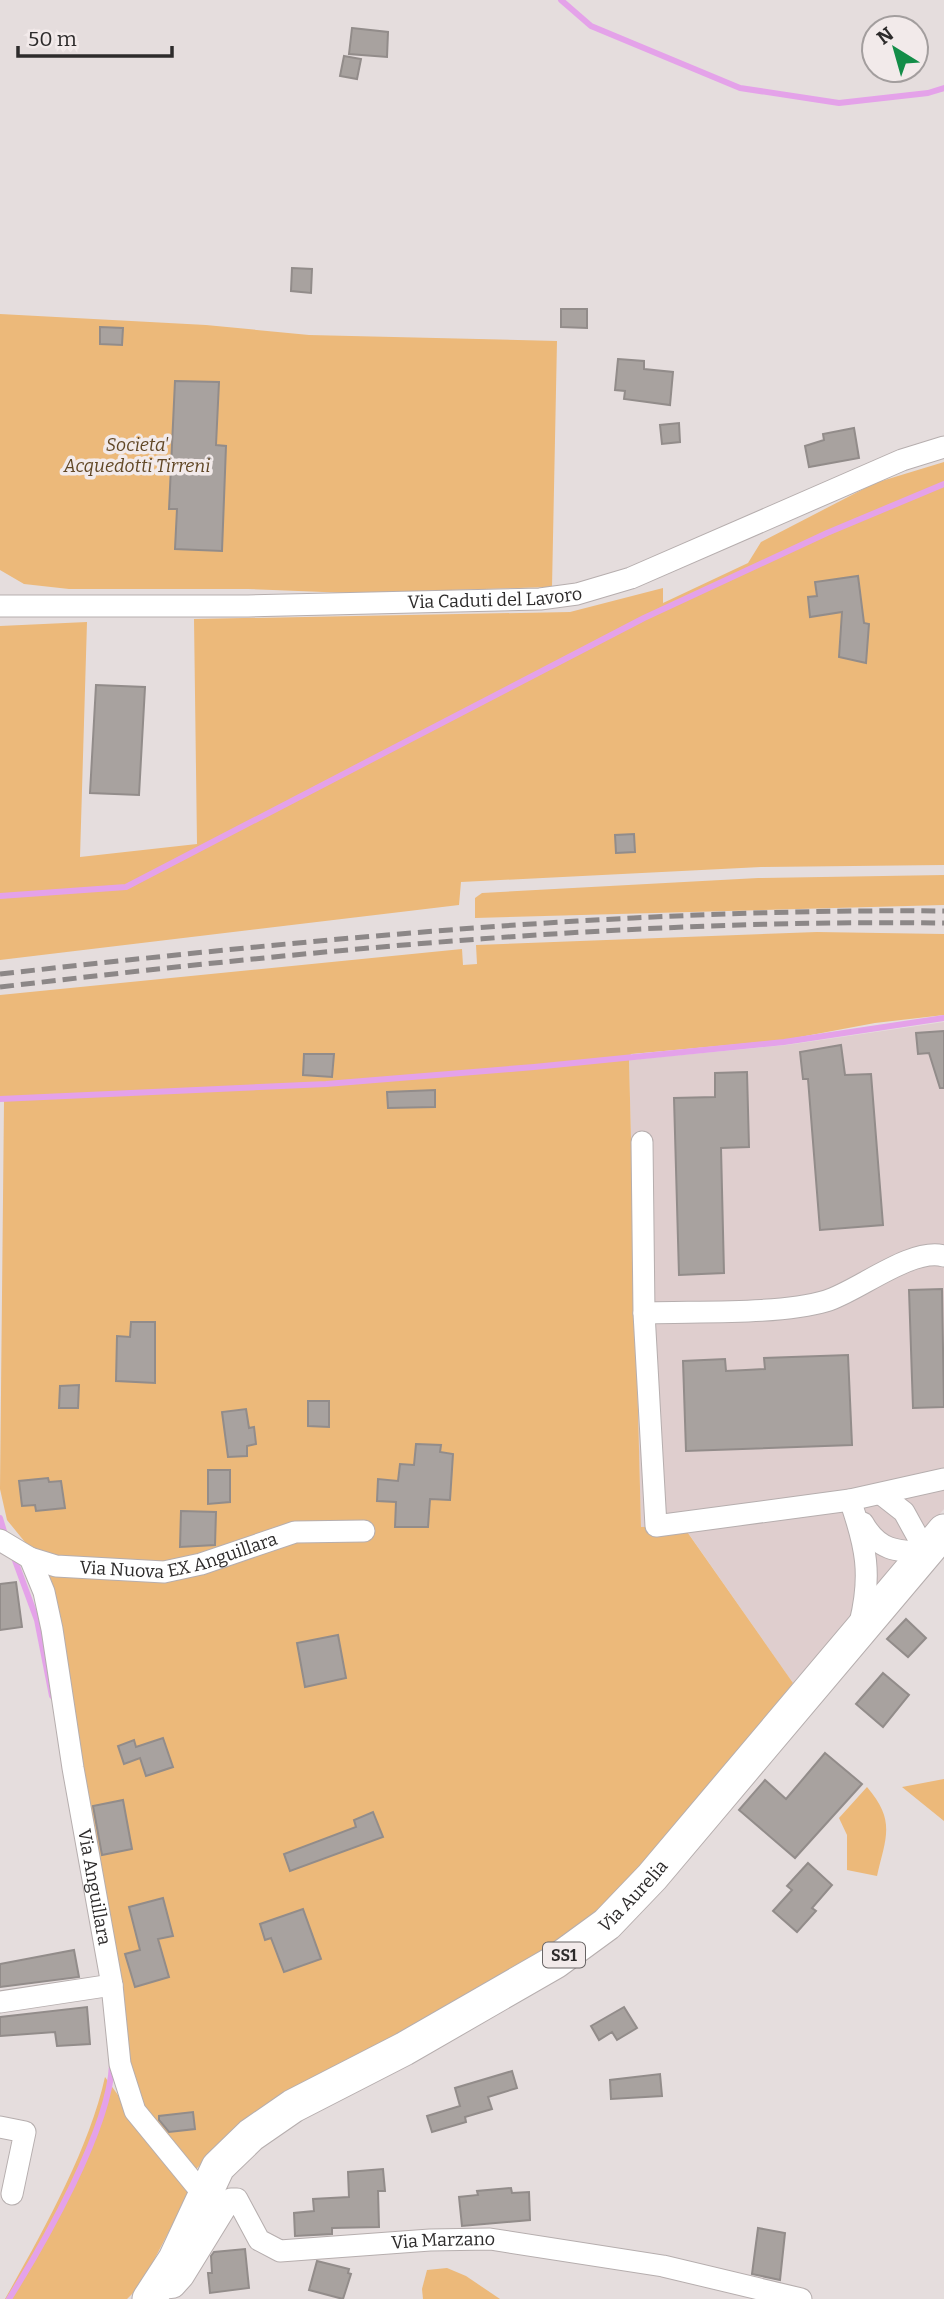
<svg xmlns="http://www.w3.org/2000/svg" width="944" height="2299" font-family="Bitter,serif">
  <rect width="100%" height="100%" fill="#e5dddd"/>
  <!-- built -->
  <polygon fill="#dfcece" points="944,1022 944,1509 793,1683 684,1527 641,1528 629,1060 787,1045"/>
  <!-- green -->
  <g fill="#ecb97a">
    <polygon points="0,314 206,325 309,335 557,341 552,587 349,593 248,589 69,589 24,584 0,570"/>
    <polygon points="944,462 944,865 761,867 461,882 459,905 0,960 0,626 87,622 80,857 197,844 194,619 570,612 663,588 663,603 748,563 761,542 875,483"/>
    <polygon points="944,875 944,905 475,918 475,898 482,893 758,878"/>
    <polygon points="817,932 944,934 944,1015 875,1023 784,1040 631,1054 629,1060 641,1527 683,1526 793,1683 665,1841 567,1941 228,2138 192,2173 143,2115 129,2081 29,1547 7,1520 0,1489 4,1102 0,1097 0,995 462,949 463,965 477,964 476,945"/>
    <polygon points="944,1779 944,1821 902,1787"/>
    <path d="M867,1787C896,1821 886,1837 877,1876L847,1870V1835L839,1818Z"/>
    <path d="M105,2077L138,2123L192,2187L141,2285L127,2299H5C42,2233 89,2150 105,2077Z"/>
    <polygon points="447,2268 466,2276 500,2299 423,2299 422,2289 427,2270"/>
  </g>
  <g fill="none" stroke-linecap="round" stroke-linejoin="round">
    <!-- stream -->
    <g stroke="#e4a2e9" stroke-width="6">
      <polyline points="561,0 591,26 740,88 839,103 928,93 944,88"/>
      <polyline points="0,896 126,887 644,618 827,533 944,484"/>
      <polyline points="0,1099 326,1084 534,1067 784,1042 944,1018"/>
      <polyline points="0,1518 6,1538"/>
      <polyline points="13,1555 37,1620 52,1696"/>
      <path d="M9,2299C44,2243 109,2130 112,2065"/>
    </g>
  </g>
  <!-- building -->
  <g fill="#a8a29f" stroke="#928c8a" stroke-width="2">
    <polygon points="352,28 388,32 387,57 349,54"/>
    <polygon points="344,56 361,59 357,79 340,76"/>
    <polygon points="292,268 312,269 311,293 291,291"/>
    <polygon points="561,309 587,309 587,328 561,327"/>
    <polygon points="100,327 123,328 122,345 100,344"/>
    <polygon points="618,359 644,361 644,369 673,372 670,405 624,399 625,391 615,390"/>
    <polygon points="175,381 219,382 216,445 226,446 222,551 175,549 177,509 169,509"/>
    <polygon points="679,423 680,442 662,444 660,425"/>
    <polygon points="854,428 859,458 809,467 805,446 824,440 823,434"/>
    <polygon points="858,576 864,623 869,624 866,663 839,657 842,612 810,617 808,597 817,596 815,582"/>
    <polygon points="96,685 145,687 139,795 90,793"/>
    <polygon points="634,834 635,852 616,853 615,835"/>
    <polygon points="944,1031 944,1088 940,1088 929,1053 918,1054 916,1033"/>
    <polygon points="841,1045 845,1075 871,1074 883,1225 820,1230 808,1079 803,1079 800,1052"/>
    <polygon points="304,1054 334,1054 332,1077 303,1075"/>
    <polygon points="747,1072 749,1147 721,1148 724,1273 679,1275 674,1098 715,1097 715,1073"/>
    <polygon points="435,1090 435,1107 388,1108 387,1092"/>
    <polygon points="942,1289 944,1407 913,1408 909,1290"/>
    <polygon points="131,1322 155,1322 155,1383 116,1381 117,1336 130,1337"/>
    <polygon points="848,1355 852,1445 686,1451 683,1361 725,1359 726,1371 746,1370 765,1369 764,1358"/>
    <polygon points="79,1385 78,1408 59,1408 60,1386"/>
    <polygon points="308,1401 329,1401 329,1427 308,1426"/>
    <polygon points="246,1409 249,1428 254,1427 256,1444 247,1446 247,1456 228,1457 222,1412"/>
    <polygon points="416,1444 441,1445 440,1452 453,1454 450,1500 430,1499 428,1527 395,1527 396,1502 377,1501 378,1479 398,1481 400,1464 414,1465"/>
    <polygon points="208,1470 230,1470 230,1502 208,1504"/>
    <polygon points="48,1478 49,1482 61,1481 65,1508 36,1511 35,1505 22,1506 19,1481"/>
    <polygon points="181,1511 216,1512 215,1545 180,1547"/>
    <polygon points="16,1582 22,1627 0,1630 0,1584"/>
    <polygon points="906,1619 926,1638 908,1657 887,1639"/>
    <polygon points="338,1635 346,1678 305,1687 297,1643"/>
    <polygon points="883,1673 909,1695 883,1727 856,1704"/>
    <polygon points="163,1738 173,1767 146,1776 140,1758 124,1764 118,1746 134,1740 136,1747"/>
    <polygon points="825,1753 862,1784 795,1858 739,1810 765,1780 786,1799"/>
    <polygon points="123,1800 132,1849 102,1855 93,1806"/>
    <polygon points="373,1812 383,1837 290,1871 284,1854 356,1827 354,1820"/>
    <polygon points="808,1863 832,1885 812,1908 816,1911 797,1932 773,1911 792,1890 787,1886"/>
    <polygon points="163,1898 173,1936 158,1939 169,1977 135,1987 125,1954 140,1950 129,1907"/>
    <polygon points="303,1909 321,1959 284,1972 271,1938 265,1940 260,1924"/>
    <polygon points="74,1950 79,1977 0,1987 0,1964"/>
    <polygon points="87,2007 90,2044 57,2046 55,2032 0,2036 0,2017"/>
    <polygon points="624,2007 637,2028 617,2040 612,2032 599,2040 591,2026"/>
    <polygon points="512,2071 517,2088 488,2097 492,2109 465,2117 466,2122 432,2132 427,2116 460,2106 455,2088"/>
    <polygon points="660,2074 662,2096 611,2099 610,2080"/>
    <polygon points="193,2112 195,2129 169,2132 159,2120 159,2116"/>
    <polygon points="383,2169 385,2191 378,2191 379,2227 332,2228 332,2234 295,2236 294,2213 314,2211 313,2199 349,2197 348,2172"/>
    <polygon points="511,2188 512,2193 529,2192 530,2220 462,2226 459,2197 478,2195 477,2191"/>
    <polygon points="758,2228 785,2233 780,2280 752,2274"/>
    <polygon points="245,2249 249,2288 210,2293 208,2273 212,2273 211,2256 214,2252"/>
    <polygon points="317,2261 349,2269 348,2273 351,2274 343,2299 309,2290"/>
  </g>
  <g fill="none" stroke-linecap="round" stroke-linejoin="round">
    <defs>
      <g id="street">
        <path id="s1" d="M0,606H248L540,599L577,594L631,578L902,460L944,447"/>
        <polyline points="642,1142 644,1313 656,1526 850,1500 944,1479"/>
        <path d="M644,1313C695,1311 779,1315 826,1301C857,1292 911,1247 944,1256"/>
        <polyline points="881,1494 904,1512 926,1552"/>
        <path d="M850,1500C866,1546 872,1575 860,1623"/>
        <path d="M863,1523C878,1550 896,1552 926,1552"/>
        <path id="s2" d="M0,1540L30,1558L56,1566L164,1572L201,1564L295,1532L364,1531"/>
        <path id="s3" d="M30,1558L44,1592L52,1629L73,1768L112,1985L120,2064L135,2111L203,2194"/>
        <polyline points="0,2002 112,1985"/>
        <polyline points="0,2127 25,2132 12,2194"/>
        <path id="s4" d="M159,2289L174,2287L183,2277L231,2199H237L259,2240L280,2251L430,2240L490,2239L663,2266L801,2299"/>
      </g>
      <g id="primary">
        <path id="s5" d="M149,2299L175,2259L218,2167L251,2135L293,2106L404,2049L555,1962L607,1924L652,1877L944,1531"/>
      </g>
    </defs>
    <!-- street casing -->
    <use href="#street" stroke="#b6aeae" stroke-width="23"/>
    <!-- primary casing -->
    <use href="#primary" stroke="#b6aeae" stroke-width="35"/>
    <!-- street -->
    <use href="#street" stroke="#fff" stroke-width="21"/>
    <!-- primary -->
    <use href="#primary" stroke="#fff" stroke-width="33"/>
    <!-- rail -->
    <g stroke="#8c8787" stroke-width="5" stroke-dasharray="14 7" stroke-linecap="butt">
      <path d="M0,974C314,939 628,908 944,911"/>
      <path d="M0,987C314,950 627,919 944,923"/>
    </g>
  </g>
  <g text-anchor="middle" stroke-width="7" stroke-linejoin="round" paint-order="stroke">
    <!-- shield labels -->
    <rect fill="#f2eaea" stroke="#686464" stroke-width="2" x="543" y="1942.5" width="42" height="25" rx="5"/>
    <g font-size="16" font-weight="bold" fill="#2d2b2b">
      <text x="564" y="1961">SS1</text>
    </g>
    <!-- park labels -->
    <g font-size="18" font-style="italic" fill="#604624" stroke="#f2eaea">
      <text x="137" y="451">Societa'<tspan x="137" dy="21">Acquedotti Tirreni</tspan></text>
    </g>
    <!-- street labels -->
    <g font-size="18" fill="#2d2b2b" stroke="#f2eaea">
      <text dy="6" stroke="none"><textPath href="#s1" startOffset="495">Via Caduti del Lavoro</textPath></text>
      <text dy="6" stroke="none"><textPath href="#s2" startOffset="187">Via Nuova EX Anguillara</textPath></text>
      <text dy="6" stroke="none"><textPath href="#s3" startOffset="336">Via Anguillara</textPath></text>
      <text dy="6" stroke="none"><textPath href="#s5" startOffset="648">Via Aurelia</textPath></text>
      <text dy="6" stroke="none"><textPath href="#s4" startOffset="360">Via Marzano</textPath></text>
    </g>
  </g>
  <!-- north arrow -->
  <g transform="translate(895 49) rotate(323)"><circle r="33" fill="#f2eaea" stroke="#a39e9e" stroke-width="2"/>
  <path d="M0-5L12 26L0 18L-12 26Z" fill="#138d48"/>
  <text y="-10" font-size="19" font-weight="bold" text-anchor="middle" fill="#2d2b2b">N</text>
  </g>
  <!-- scale -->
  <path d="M18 46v10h154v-10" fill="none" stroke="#2d2b2b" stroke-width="3.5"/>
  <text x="28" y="46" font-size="21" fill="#2d2b2b" stroke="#f2eaea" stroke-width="5" paint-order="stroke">50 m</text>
</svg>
